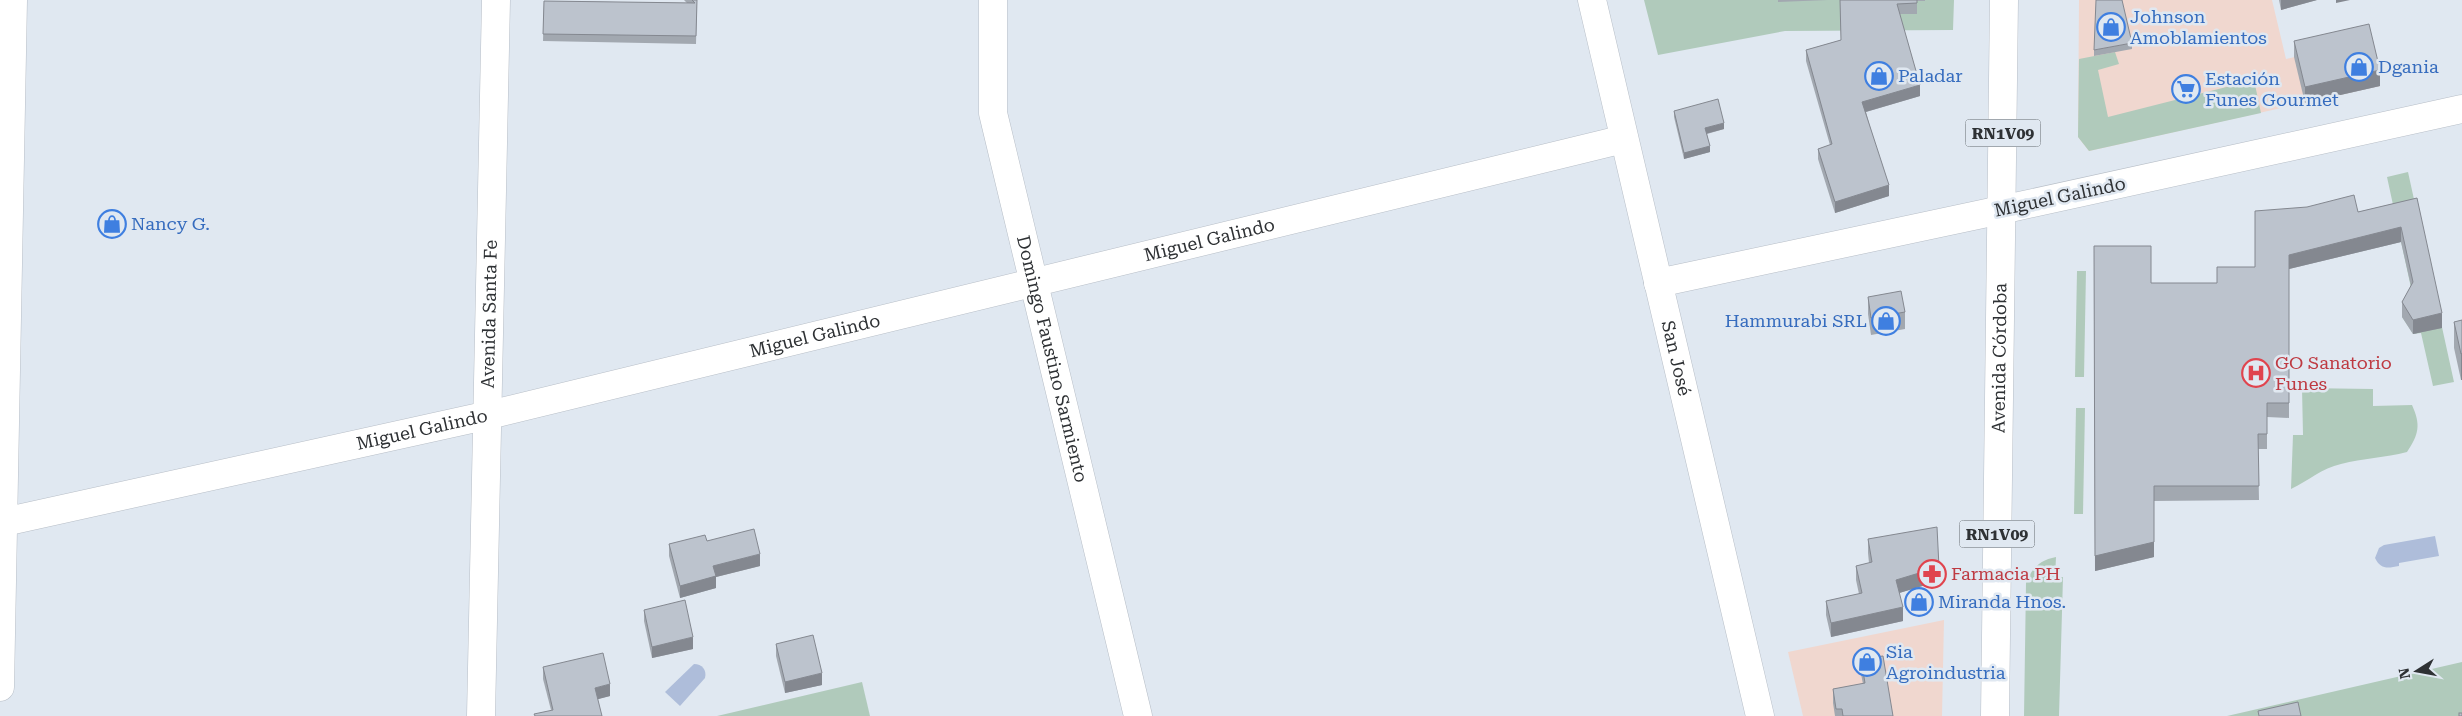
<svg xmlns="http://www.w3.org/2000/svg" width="2462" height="716" font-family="'Roboto Serif',serif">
  <rect width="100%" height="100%" fill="#e0e8f1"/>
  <!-- commercial -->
  <g fill="#f0d7cf">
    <polygon points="2079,0 2272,0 2286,59 2369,40 2380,86 2089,151 2078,137"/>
    <polygon points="1944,620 1942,716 1803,716 1788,652"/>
  </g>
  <!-- green -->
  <g fill="#b0cabb">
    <polygon points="1644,0 1954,0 1953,30 1785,31 1658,55"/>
    <polygon points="2115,52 2119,64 2098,70 2108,117 2254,80 2261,113 2089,151 2078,137 2079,59"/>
    <polygon points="2408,172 2454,382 2433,386 2421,333 2413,334 2402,317 2413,297 2387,177"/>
    <polygon points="2077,271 2086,271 2084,377 2075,377"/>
    <path d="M2302,388L2373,389V406L2412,405C2421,425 2419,434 2407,452C2385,458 2363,458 2341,464C2322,468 2308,481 2291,489L2293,435H2303Z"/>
    <polygon points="2076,408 2085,408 2083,514 2074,514"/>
    <path d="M2056,557L2055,578L2063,577L2059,716H2024L2026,583C2032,568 2040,560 2056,557Z"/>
    <polygon points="2462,662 2462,716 2227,716"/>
    <polygon points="862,682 870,716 717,716"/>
  </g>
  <!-- water -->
  <g fill="#aebdda">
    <path d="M2435,536L2439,556L2399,563V566C2388,568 2381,570 2375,558L2379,548L2384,545Z"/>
    <path d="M694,664C702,664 707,670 705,678L680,706L665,692Z"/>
  </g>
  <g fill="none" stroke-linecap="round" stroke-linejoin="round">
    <defs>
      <g id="minor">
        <path id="s1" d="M993,0V113L1138,716"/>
        <path id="s2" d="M4,522L489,415L1624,139"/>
        <path id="s3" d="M481,716L496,0"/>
      </g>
      <g id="tertiary">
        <path id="s4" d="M1592,0L1760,716"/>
        <polyline points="1658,283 2001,210"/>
        <polyline points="0,687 13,0"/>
      </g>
      <polyline id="secondary" points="2001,210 2462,109"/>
      <g id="primary">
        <path id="s5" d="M1995,716L2004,0"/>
      </g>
    </defs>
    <!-- minor casing -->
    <use href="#minor" stroke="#b7bec7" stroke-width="29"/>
    <!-- tertiary casing -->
    <use href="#tertiary" stroke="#b7bec7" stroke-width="29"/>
    <!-- secondary casing -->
    <use href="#secondary" stroke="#b7bec7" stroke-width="29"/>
    <!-- primary casing -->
    <use href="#primary" stroke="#b7bec7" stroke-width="29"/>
    <!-- minor -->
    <use href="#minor" stroke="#fff" stroke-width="28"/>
    <!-- tertiary -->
    <use href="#tertiary" stroke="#fff" stroke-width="28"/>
    <!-- secondary -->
    <use href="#secondary" stroke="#fff" stroke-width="28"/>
    <!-- primary -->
    <use href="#primary" stroke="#fff" stroke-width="28"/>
  </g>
  <!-- wall -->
  <g fill="#a2a8b0">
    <polygon points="684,0 697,0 696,44 543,41 544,1 687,3"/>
    <polygon points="1778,0 1828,0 1778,2"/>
    <polygon points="1840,0 1925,0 1925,1 1917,1 1917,14 1900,14 1920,96 1866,112 1889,196 1835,213 1818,159 1818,149 1830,145 1806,61 1806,50 1841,40"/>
    <polygon points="2279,0 2317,0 2281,10"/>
    <polygon points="2294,41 2380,86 2305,103 2294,57"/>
    <polygon points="2132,43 2132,49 2094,56 2094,50"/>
    <polygon points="1674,111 1724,129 1707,134 1710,152 1684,159 1674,117"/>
    <polygon points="2417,198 2442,328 2413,334 2402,317 2402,302 2411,286 2401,242 2289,269 2289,418 2267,417 2267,449 2258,449 2259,500 2154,501 2154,557 2095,571 2094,246 2151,283 2217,283 2255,267 2358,212"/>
    <polygon points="1868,297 1905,312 1905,329 1871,335 1868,314"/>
    <polygon points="2462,320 2462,380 2461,380 2454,348 2454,322"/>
    <polygon points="1868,539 1939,581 1899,593 1903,621 1831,637 1826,615 1826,601 1859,594 1856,580 1856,566 1869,563 1868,553"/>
    <polygon points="707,541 760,566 716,577 716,588 680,598 669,556 669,544"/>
    <polygon points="644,610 693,649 652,658 644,621"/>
    <polygon points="776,644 822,685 785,693 776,656"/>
    <polygon points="1861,659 1893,716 1835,716 1833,703 1833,689 1863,684 1861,674"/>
    <polygon points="543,667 610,696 551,710 543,679"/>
  </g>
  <!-- shaded-wall -->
  <g fill="#848890">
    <polygon points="2281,0 2317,0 2281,10"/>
    <polygon points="2336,0 2350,0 2336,3"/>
    <polygon points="2380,70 2380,86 2305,103 2305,87"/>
    <polygon points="1920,85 1920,96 1862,113 1862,102"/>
    <polygon points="1724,123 1724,129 1705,134 1705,128"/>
    <polygon points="1710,146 1710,152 1684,159 1684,153"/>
    <polygon points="1889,185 1889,196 1835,213 1835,202"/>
    <polygon points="2401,227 2401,242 2289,269 2289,255"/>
    <polygon points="2442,313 2442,328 2413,334 2413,320"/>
    <polygon points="2462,353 2462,380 2461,380 2461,354"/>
    <polygon points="2154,486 2154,557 2095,571 2095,556"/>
    <polygon points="760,554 760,566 716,577 716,588 680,598 680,586 713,566"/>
    <polygon points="1939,567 1939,581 1896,594 1896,580"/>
    <polygon points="1903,607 1903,621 1831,637 1831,623"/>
    <polygon points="693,637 693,649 652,658 652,647"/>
    <polygon points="822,673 822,685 785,693 785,682"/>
    <polygon points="610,684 610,696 595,700 595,688"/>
  </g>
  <!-- building -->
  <g fill="#bcc3cd" stroke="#848890">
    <polygon points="692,0 697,0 696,36 543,34 544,1 695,3"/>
    <polygon points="1840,0 1917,0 1917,3 1897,4 1920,85 1862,102 1889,185 1835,202 1818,149 1832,144 1806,50 1841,40"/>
    <polygon points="2096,0 2122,0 2132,43 2094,50"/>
    <polygon points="2369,24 2380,70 2305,87 2294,41"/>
    <polygon points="1718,99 1724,123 1705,128 1710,146 1684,153 1674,111"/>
    <polygon points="2354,195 2358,212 2417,198 2442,313 2413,320 2402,302 2413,282 2401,227 2289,255 2289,403 2267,403 2267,434 2258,434 2259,486 2154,486 2154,542 2095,556 2094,246 2151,246 2151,283 2217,283 2217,267 2255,267 2255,211 2307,207"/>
    <polygon points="1901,291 1905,312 1871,318 1868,297"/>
    <polygon points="2462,320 2462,353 2461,354 2454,322"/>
    <polygon points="1937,527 1939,567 1896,580 1903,607 1831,623 1826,601 1862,593 1856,566 1872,562 1868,539"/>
    <polygon points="754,529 760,554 713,566 716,576 680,586 669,544 705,535 707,541"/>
    <polygon points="685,600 693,637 652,647 644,610"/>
    <polygon points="813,635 822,673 785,682 776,644"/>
    <polygon points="603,653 610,684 595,688 602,716 535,716 534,714 553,710 543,667"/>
    <polygon points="1883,656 1893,716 1843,716 1842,709 1836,709 1833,689 1865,683 1861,659"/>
    <polygon points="2298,702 2301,716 2259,716 2258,711"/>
    <rect x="2459" y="713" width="3" height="3"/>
  </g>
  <!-- icons -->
  <defs>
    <symbol id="shop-ring" viewBox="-11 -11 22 22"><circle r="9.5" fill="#e0e8f1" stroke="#3f7fe0" stroke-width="1.5"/><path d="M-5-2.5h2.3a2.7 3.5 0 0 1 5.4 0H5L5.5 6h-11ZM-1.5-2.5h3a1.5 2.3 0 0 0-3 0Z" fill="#3f7fe0"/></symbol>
    <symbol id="supermarket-ring" viewBox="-11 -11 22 22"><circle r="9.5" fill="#e0e8f1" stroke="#3f7fe0" stroke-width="1.5"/><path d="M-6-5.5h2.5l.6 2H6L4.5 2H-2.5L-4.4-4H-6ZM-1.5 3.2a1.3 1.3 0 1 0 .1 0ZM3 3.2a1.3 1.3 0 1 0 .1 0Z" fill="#3f7fe0"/></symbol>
    <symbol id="hospital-ring" viewBox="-11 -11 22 22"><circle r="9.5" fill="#e0e8f1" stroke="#e0444e" stroke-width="1.5"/><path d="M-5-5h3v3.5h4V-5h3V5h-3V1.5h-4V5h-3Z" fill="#e0444e"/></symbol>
    <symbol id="pharmacy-ring" viewBox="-11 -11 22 22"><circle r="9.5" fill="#e0e8f1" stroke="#e0444e" stroke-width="1.5"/><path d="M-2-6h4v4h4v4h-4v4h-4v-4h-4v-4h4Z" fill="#e0444e"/></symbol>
  </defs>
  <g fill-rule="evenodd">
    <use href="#shop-ring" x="2095" y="11" width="32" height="32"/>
    <use href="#shop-ring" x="2343" y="51" width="32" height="32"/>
    <use href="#shop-ring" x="1863" y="60" width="32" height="32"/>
    <use href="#supermarket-ring" x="2170" y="73" width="32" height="32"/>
    <use href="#shop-ring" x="96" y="208" width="32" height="32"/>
    <use href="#shop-ring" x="1870" y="305" width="32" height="32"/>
    <use href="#hospital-ring" x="2240" y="357" width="32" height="32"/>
    <use href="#pharmacy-ring" x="1916" y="558" width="32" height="32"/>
    <use href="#shop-ring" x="1903" y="586" width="32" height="32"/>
    <use href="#shop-ring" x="1851" y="646" width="32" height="32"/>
  </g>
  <g text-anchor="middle" stroke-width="5" stroke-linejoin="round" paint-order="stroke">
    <!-- shield labels -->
    <g fill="#e0e8f1" stroke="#63686d" stroke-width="1">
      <rect x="1965.5" y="119.5" width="75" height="27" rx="4"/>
      <rect x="1959.5" y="520.5" width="75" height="27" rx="4"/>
    </g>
    <g font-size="16" font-weight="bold" fill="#2e3134">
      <text x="2003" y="139">RN1V09</text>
      <text x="1997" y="540">RN1V09</text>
    </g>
    <!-- shop labels -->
    <g font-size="18" fill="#366cbe" stroke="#e0e8f1" text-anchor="start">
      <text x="2130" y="23">Johnson<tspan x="2130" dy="21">Amoblamientos</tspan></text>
      <text x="2378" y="73">Dgania</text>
      <text x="1898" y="82">Paladar</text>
      <text x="2205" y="85">Estación<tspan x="2205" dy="21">Funes Gourmet</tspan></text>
      <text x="131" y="230">Nancy G.</text>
      <text x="1867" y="327" text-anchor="end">Hammurabi SRL</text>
      <text x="1938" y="608">Miranda Hnos.</text>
      <text x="1886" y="658">Sia<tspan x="1886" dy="21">Agroindustria</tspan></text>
    </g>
    <!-- street labels -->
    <g font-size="18" fill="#2e3134" stroke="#e0e8f1">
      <text transform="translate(2060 197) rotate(-12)" y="6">Miguel Galindo</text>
      <text dy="6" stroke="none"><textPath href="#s2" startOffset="1238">Miguel Galindo</textPath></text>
      <text dy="6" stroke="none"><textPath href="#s3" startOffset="402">Avenida Santa Fe</textPath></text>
      <text dy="6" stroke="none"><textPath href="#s2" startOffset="832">Miguel Galindo</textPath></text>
      <text dy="6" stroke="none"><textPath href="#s4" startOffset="368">San José</textPath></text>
      <text dy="6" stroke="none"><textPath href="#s5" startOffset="358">Avenida Córdoba</textPath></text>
      <text dy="6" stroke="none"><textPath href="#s1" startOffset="366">Domingo Faustino Sarmiento</textPath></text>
      <text dy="6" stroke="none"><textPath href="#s2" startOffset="428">Miguel Galindo</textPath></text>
    </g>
    <!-- health labels -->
    <g font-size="18" fill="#be3a42" stroke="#e0e8f1" text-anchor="start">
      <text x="2275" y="369">GO Sanatorio<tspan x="2275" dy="21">Funes</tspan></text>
      <text x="1951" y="580">Farmacia PH</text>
    </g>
  </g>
  <!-- north arrow -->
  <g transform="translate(2417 671) rotate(259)" stroke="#e0e8f1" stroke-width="4" paint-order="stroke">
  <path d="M0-4L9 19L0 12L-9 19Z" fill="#2e3134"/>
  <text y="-8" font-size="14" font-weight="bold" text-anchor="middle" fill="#2e3134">N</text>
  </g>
</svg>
